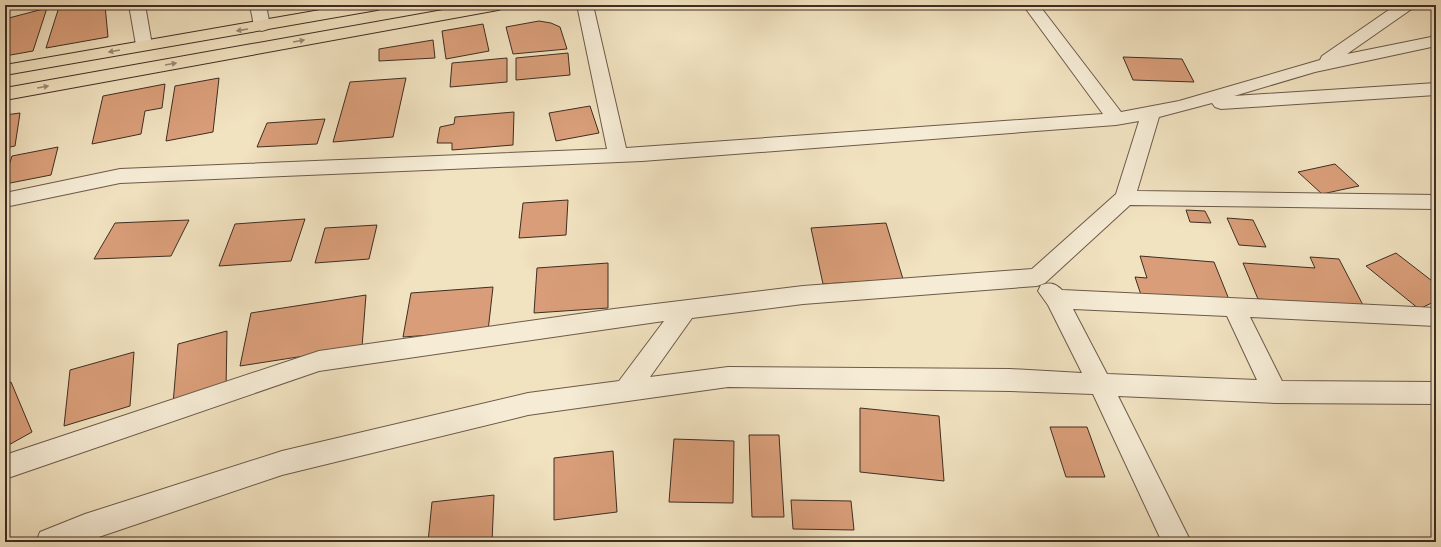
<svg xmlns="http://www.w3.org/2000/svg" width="1441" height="547" font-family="'Libre Bodoni',serif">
  <rect width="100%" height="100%" fill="#f1e2c0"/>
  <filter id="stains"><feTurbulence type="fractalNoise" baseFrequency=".005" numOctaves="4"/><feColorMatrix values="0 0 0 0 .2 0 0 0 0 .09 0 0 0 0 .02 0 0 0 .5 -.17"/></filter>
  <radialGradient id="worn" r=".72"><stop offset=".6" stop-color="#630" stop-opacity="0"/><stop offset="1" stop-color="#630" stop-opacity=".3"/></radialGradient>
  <!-- building -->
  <g fill="#d99e79" stroke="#3f2d22">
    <polygon points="68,5 105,5 108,37 46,48 59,7"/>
    <polygon points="47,8 33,51 5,56 5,19"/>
    <polygon points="539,21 551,23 560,27 567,49 513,54 506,27"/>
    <polygon points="483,24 489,51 446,59 442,31"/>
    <polygon points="433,40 435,58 379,61 379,49"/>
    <polygon points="568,53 570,75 516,80 516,58"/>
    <polygon points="1123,57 1182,59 1194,82 1133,80"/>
    <polygon points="507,58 507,82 450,87 452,63"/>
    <polygon points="219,78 213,132 166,141 175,86"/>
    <polygon points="406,78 393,137 333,142 350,82"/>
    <polygon points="165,84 162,108 145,111 141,134 92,144 103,96"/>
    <polygon points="590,106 599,133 556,141 549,113"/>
    <polygon points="514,112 513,145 452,150 452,143 437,143 440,127 454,124 455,117"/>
    <polygon points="20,113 15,146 5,148 5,115"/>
    <polygon points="325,119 317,144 257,147 267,123"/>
    <polygon points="58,147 51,175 5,184 5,178 12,156"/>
    <polygon points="1335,164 1359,186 1322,194 1298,172"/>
    <polygon points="568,200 566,235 519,238 523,203"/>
    <polygon points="1186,210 1205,211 1211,223 1190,222"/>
    <polygon points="1227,218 1253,220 1266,247 1239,245"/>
    <polygon points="305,219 291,261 219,266 235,224"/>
    <polygon points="189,220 171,256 94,259 115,223"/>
    <polygon points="886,223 903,279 823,284 811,228"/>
    <polygon points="377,225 369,259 315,263 325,228"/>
    <polygon points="1396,253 1436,284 1436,301 1419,309 1366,266"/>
    <polygon points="1140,256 1214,262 1230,302 1141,295 1135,277 1147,278"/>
    <polygon points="1310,257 1339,259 1364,307 1258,299 1243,263 1315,268"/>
    <polygon points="608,263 608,308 534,313 537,268"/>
    <polygon points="493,287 488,331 403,337 411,293"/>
    <polygon points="366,295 362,347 240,366 251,313"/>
    <polygon points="227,331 226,390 173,404 178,344"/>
    <polygon points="134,352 130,406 64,426 70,370"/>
    <polygon points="11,382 32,432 5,447 5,385"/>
    <polygon points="860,408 939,416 944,481 860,472"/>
    <polygon points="1050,427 1087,427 1105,477 1066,477"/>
    <polygon points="749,435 779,435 784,517 752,517"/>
    <polygon points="674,439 734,441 733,503 669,502"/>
    <polygon points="613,451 617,512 554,520 554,458"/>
    <polygon points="494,495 492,542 428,542 432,502"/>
    <polygon points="791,500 851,501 854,530 793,529"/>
  </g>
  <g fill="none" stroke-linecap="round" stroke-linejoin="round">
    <defs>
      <g id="minor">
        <polygon points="129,5 145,5 152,45 150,49 144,50 138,49 136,45"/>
        <polygon points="250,5 266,5 270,26 268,29 262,31 256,29 254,26"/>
        <path d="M577,5H593L626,148L1103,114L1023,5H1039L1121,112L1179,101L1320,60L1322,56L1396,5H1415L1413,8L1347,54L1436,36V46L1315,72L1234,96L1436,83V95L1221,109L1215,107L1212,103L1159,117L1137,191L1436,195V209L1130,205L1045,283L1037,286L803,304L692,318L650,377L728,367L1010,369L1082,373L1048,305L1038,291L1041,285C1050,282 1055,283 1062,290L1436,308V326L1250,317L1282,381L1436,382V404L1275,403L1118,396L1191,542H1162L1093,394L1010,391L728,387L528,415L282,475L84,542H36L40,532L85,514L282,451L528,393L619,381L664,321L319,371L5,479V455L319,351L614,309L803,286L1032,269L1116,194L1139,121L1116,125L642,161L120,183L5,207V193L120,169L607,149ZM1073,309L1227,316L1257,380L1107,374Z"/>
      </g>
      <g id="primary">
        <polygon points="349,5 385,5 383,8 377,10 5,75 5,65"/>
        <polygon points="471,5 506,5 504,8 498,10 5,100 5,88"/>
      </g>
    </defs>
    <!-- minor casing -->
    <use href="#minor" stroke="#6c5a4a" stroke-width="2"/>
    <!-- primary casing -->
    <use href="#primary" stroke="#3f2d22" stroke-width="2"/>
    <!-- minor -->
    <use href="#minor" fill="#f6ecd6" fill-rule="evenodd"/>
    <!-- primary -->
    <use href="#primary" fill="#f1e2c0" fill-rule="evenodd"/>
  </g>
  <!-- one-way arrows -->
  <defs><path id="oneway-solid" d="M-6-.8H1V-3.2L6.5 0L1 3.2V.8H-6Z"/></defs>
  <g fill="#988871">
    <use href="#oneway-solid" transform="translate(242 30) rotate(171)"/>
    <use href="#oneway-solid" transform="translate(299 41) rotate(-10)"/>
    <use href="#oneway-solid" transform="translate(114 51) rotate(170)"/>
    <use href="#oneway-solid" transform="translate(171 64) rotate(-10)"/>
    <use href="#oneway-solid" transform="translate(43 87) rotate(-10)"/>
  </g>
  <!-- margin -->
  <rect width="1441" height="547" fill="none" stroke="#f1e2c0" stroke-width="20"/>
  <rect x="6" y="6" width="1429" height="535" fill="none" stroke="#3f2d22" stroke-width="2"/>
  <rect x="10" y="10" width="1421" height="527" fill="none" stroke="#3f2d22"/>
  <rect width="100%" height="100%" filter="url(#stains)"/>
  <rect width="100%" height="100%" fill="url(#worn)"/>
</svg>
